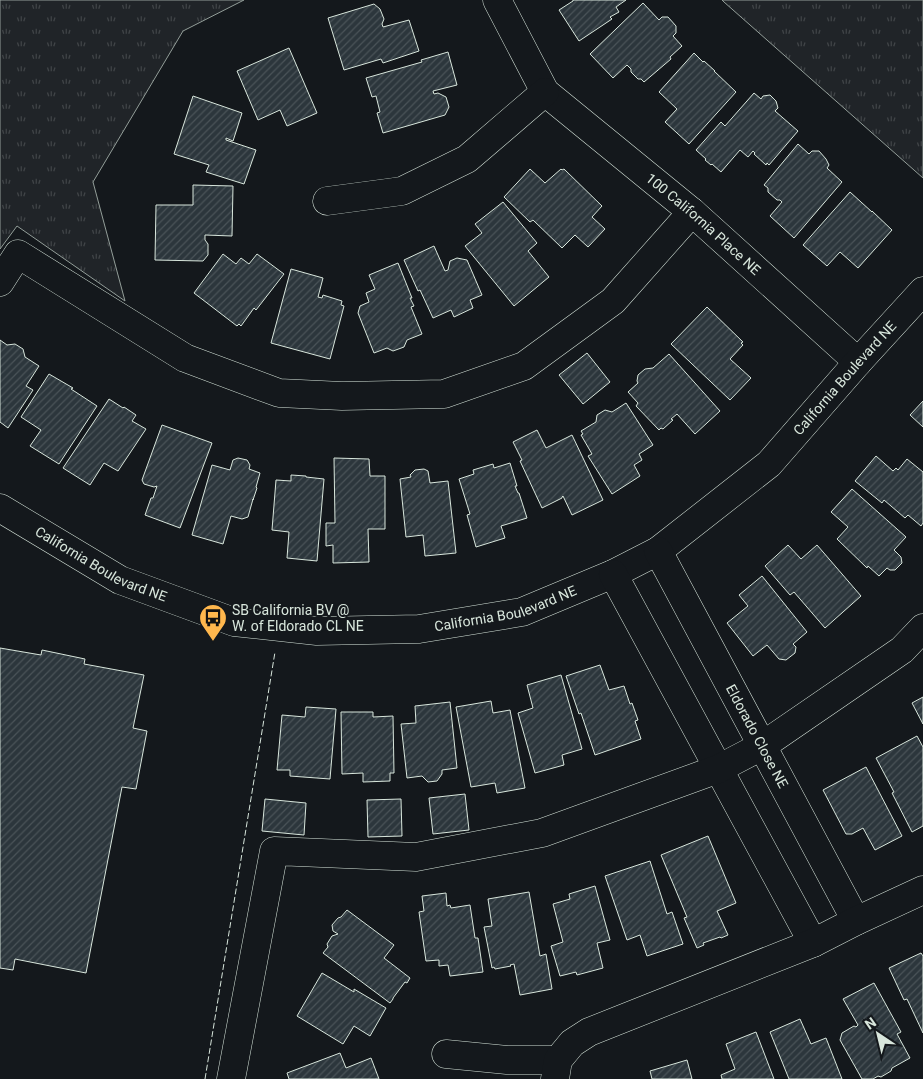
<svg xmlns="http://www.w3.org/2000/svg" width="923" height="1079" font-family="Roboto,sans-serif">
  <defs>
    <pattern id="park-tufts" width="24" height="20" patternUnits="userSpaceOnUse" patternTransform="scale(1.25)"><rect width="24" height="20" fill="#202428"/><path d="M3 7l-1-3M5 7V3M7 7l1-3M15 17l-1-3M17 17v-4M19 17l1-3" fill="none" stroke="#404447"/></pattern>
    <pattern id="building-hatch" width="6" height="6" patternUnits="userSpaceOnUse" patternTransform="scale(1.25)"><rect width="6" height="6" fill="#2c363c"/><path d="M-1 1l2-2M0 6l6-6M5 7l2-2" fill="none" stroke="#4a5358"/></pattern>
  </defs>
  <rect width="100%" height="100%" fill="#14181c"/>
  <!-- park -->
  <g fill="url(#park-tufts)" stroke="#939e99">
    <polygon points="0,0 244,0 183,31 93,182 125,301 17,226 0,249"/>
    <polygon points="722,0 923,0 923,178 724,2"/>
  </g>
  <!-- building -->
  <g fill="url(#building-hatch)" stroke="#d8e6dc">
    <polygon points="573,0 626,0 616,7 619,12 610,17 612,19 579,41 559,10 573,1"/>
    <polygon points="643,3 659,20 662,17 668,17 676,26 676,33 673,36 682,46 670,57 671,59 644,82 641,79 638,79 631,72 631,69 627,65 613,78 590,54"/>
    <polygon points="374,4 380,9 384,19 382,24 383,27 409,20 419,51 383,63 381,59 344,70 328,18"/>
    <polygon points="289,48 317,113 287,126 280,110 258,120 237,71"/>
    <polygon points="448,52 457,85 433,91 434,94 438,93 446,97 449,107 445,115 383,133 377,113 380,112 376,96 372,97 366,78 422,62 421,60"/>
    <polygon points="694,53 703,62 704,61 715,71 714,71 736,92 689,144 665,122 677,109 659,92"/>
    <polygon points="754,93 761,99 763,96 770,95 776,101 778,108 775,111 798,131 769,165 767,163 766,165 754,154 755,153 753,151 748,157 740,150 721,172 712,164 711,165 705,160 706,159 696,150 721,122 725,126"/>
    <polygon points="193,96 242,113 233,141 226,138 226,140 256,150 244,184 206,172 209,165 174,154"/>
    <polygon points="798,144 809,154 812,151 819,151 826,159 829,165 827,168 842,182 794,238 770,216 782,202 780,200 777,200 768,192 768,188 764,185"/>
    <polygon points="530,169 545,183 561,169 562,170 564,169 602,206 592,217 605,229 588,247 575,235 562,248 533,220 530,222 504,197"/>
    <polygon points="193,185 233,186 232,236 205,235 205,240 208,244 208,255 203,261 155,260 156,205 193,205"/>
    <polygon points="850,192 872,212 872,211 892,230 858,268 840,252 827,266 803,245"/>
    <polygon points="503,202 537,243 528,251 549,277 514,306 465,246 482,233 475,224"/>
    <polygon points="434,246 445,271 448,270 450,261 457,258 467,260 482,295 470,300 473,308 454,317 451,310 433,318 420,290 418,291 404,260"/>
    <polygon points="223,254 236,264 241,258 249,264 257,254 284,274 256,310 254,308 241,326 239,324 237,326 194,293"/>
    <polygon points="398,263 412,298 410,298 414,306 411,307 422,334 407,340 404,347 393,351 387,348 374,353 358,313 360,306 369,302 366,293 375,289 369,275"/>
    <polygon points="291,269 323,278 318,297 322,298 323,295 342,301 341,305 344,306 330,359 271,343"/>
    <polygon points="707,307 743,342 741,343 743,345 730,359 751,378 730,400 671,344"/>
    <polygon points="0,340 7,345 15,344 23,349 25,357 39,366 26,386 33,390 8,428 0,422"/>
    <polygon points="587,353 610,382 583,404 559,375"/>
    <polygon points="669,354 720,411 695,434 677,414 671,419 673,420 663,429 661,428 659,430 636,406 638,403 628,392 638,383 637,381 638,375 645,369 653,368"/>
    <polygon points="49,374 73,388 71,389 97,406 59,464 30,446 41,430 21,417"/>
    <polygon points="109,399 123,408 124,407 136,415 132,421 146,429 118,471 104,463 90,485 63,468"/>
    <polygon points="923,401 923,427 910,415"/>
    <polygon points="626,403 653,445 639,454 642,460 634,465 640,476 612,494 588,456 592,454 581,435 583,434 581,431 596,422 597,415 605,410 612,412"/>
    <polygon points="162,425 212,443 180,528 145,515 151,498 153,498 157,486 154,487 144,484 142,480"/>
    <polygon points="537,430 546,448 572,435 603,500 572,515 563,496 562,497 562,498 542,508 520,461 522,460 513,442"/>
    <polygon points="876,456 893,471 896,468 898,470 907,459 923,472 923,523 921,526 908,515 905,518 884,500 882,503 855,481"/>
    <polygon points="238,458 247,460 250,465 249,469 260,473 256,487 257,488 253,500 253,499 248,517 242,519 231,516 223,544 192,535 212,465 230,470 233,460"/>
    <polygon points="334,458 369,459 370,476 385,476 385,529 368,529 369,562 333,563 333,545 326,546 326,523 335,523"/>
    <polygon points="510,463 517,486 515,486 518,493 519,493 527,518 501,526 505,538 476,547 467,515 470,514 459,479 474,474 473,470 493,464 494,468"/>
    <polygon points="424,469 428,471 430,483 448,481 456,553 425,556 423,535 406,537 400,479 411,477 410,475 415,470"/>
    <polygon points="291,475 306,476 306,477 324,479 317,561 287,558 289,532 272,530 276,480 291,481"/>
    <polygon points="852,489 906,537 894,550 901,557 902,563 895,570 890,570 887,568 879,576 868,566 867,568 837,539 848,527 831,512"/>
    <polygon points="788,545 801,559 817,545 861,596 825,628 794,592 790,595 765,566"/>
    <polygon points="762,576 807,632 793,644 796,647 795,653 786,660 779,659 767,645 753,656 727,623 748,606 739,595"/>
    <polygon points="0,648 41,655 42,650 85,659 84,664 144,675 133,728 147,731 136,789 122,787 86,973 15,959 13,970 0,968"/>
    <polygon points="600,665 609,690 624,686 630,704 632,703 638,720 635,721 641,739 595,755 581,713 579,714 566,676"/>
    <polygon points="561,675 582,749 562,755 564,765 535,773 518,713 533,708 527,685"/>
    <polygon points="923,697 923,724 912,703"/>
    <polygon points="491,701 493,713 510,710 525,788 497,793 495,783 471,787 456,707"/>
    <polygon points="450,702 457,768 442,770 442,774 437,781 428,782 422,776 407,778 401,724 416,723 415,706"/>
    <polygon points="306,707 336,709 330,779 290,776 290,770 277,770 282,715 305,717"/>
    <polygon points="341,712 373,712 373,717 393,716 394,773 390,773 390,781 363,782 363,773 342,774"/>
    <polygon points="917,736 923,747 923,826 912,832 892,793 894,792 876,758"/>
    <polygon points="866,767 902,836 875,850 863,828 852,834 846,834 823,790"/>
    <polygon points="465,794 469,830 433,834 429,798"/>
    <polygon points="265,799 306,803 304,835 262,831"/>
    <polygon points="401,799 402,836 368,837 367,800"/>
    <polygon points="708,836 736,903 717,911 728,935 721,938 720,937 703,943 704,945 697,948 684,918 687,917 661,855"/>
    <polygon points="650,861 667,914 672,912 683,944 647,956 640,935 627,940 605,876"/>
    <polygon points="595,886 610,940 597,943 603,968 577,975 576,972 560,976 551,946 563,942 553,904 570,899 569,894"/>
    <polygon points="529,892 540,956 546,954 552,989 520,995 514,964 510,965 511,966 495,969 494,967 492,968 484,927 492,926 488,899"/>
    <polygon points="446,893 447,906 450,905 451,908 470,905 475,938 478,938 483,972 450,976 448,965 439,966 439,960 426,961 419,912 424,911 422,896"/>
    <polygon points="347,910 394,945 384,958 410,978 407,983 405,982 393,998 393,999 390,1003 323,953 328,947 327,944 332,936 338,934 333,931 332,925 338,918 341,917"/>
    <polygon points="921,953 923,956 923,1033 907,999 904,1000 889,968"/>
    <polygon points="322,973 354,992 354,989 386,1008 370,1036 354,1026 343,1044 297,1016"/>
    <polygon points="874,983 901,1032 897,1034 910,1058 892,1068 891,1071 881,1077 878,1076 873,1079 862,1079 840,1040 842,1033 854,1026 856,1027 858,1025 843,999"/>
    <polygon points="800,1019 811,1044 826,1038 842,1079 789,1079 770,1032"/>
    <polygon points="756,1032 774,1079 722,1079 721,1075 735,1069 726,1044"/>
    <polygon points="340,1053 346,1068 371,1058 379,1079 289,1079 287,1073"/>
    <polygon points="687,1060 692,1079 652,1079 650,1071"/>
  </g>
  <g fill="none" stroke-linecap="round" stroke-linejoin="round">
    <defs>
      <g id="minor">
        <path id="s1" d="M497,0L545,92L692,212L858,362"/>
        <polyline points="327,201 402,191 467,159 545,92"/>
        <polyline points="0,282 18,254 185,358 279,393 342,396 444,394 524,366 613,301 692,212"/>
        <path id="s2" d="M0,508L120,580L234,622L317,631L419,629L522,612L613,574L658,551L769,464L858,362L923,291"/>
        <path id="s3" d="M658,551L856,921"/>
        <polyline points="613,574 813,943"/>
        <polyline points="446,1054 507,1060 558,1060"/>
        <polyline points="231,1079 274,851 416,857 542,833 718,769 762,746 902,650 923,628"/>
        <polyline points="555,1079 558,1060 572,1043 589,1032 813,943 856,921 923,890"/>
      </g>
    </defs>
    <!-- minor casing -->
    <use href="#minor" stroke="#d8e6dc" stroke-width="29"/>
    <!-- minor -->
    <use href="#minor" stroke="#14181c" stroke-width="28"/>
    <!-- fence -->
    <polyline stroke="#d8e6dc" stroke-width="1" stroke-dasharray="6 2.5" stroke-linecap="butt" points="205,1079 275,652"/>
  </g>
  <!-- icons -->
  <defs>
    <symbol id="bus-pin" viewBox="-11 -11 22 30"><path d="M0 17L-7.5 6A9.5 9.5 0 1 1 7.5 6Z" fill="#ffb74d" stroke="#14181c"/><path d="M-5-6H5V4H4V6H2V4H-2V6H-4V4H-5ZM-3.5-4V0h7V-4ZM-3.5 1.2v1.5H-2V1.2ZM2 1.2v1.5H3.5V1.2Z" fill="#111"/></symbol>
  </defs>
  <g fill-rule="evenodd">
    <use href="#bus-pin" x="197" y="602" width="32" height="43"/>
  </g>
  <g text-anchor="middle" stroke-width="4" stroke-linejoin="round" paint-order="stroke">
    <!-- street labels -->
    <g font-size="14" fill="#d8e6dc" stroke="#14181c">
      <text dy="5" stroke="none"><textPath href="#s1" startOffset="310">100 California Place NE</textPath></text>
      <text dy="5" stroke="none"><textPath href="#s2" startOffset="956">California Boulevard NE</textPath></text>
      <text dy="5" stroke="none"><textPath href="#s2" startOffset="116">California Boulevard NE</textPath></text>
      <text dy="5" stroke="none"><textPath href="#s2" startOffset="536">California Boulevard NE</textPath></text>
      <text dy="5" stroke="none"><textPath href="#s3" startOffset="210">Eldorado Close NE</textPath></text>
    </g>
    <!-- poi labels -->
    <g font-size="14" fill="#d8e6dc" stroke="#14181c" text-anchor="start">
      <text x="232" y="615">SB California BV @<tspan x="232" dy="16">W. of Eldorado CL NE</tspan></text>
    </g>
  </g>
  <!-- north arrow -->
  <g transform="translate(878 1034) rotate(325)" stroke="#14181c" stroke-width="4" paint-order="stroke">
  <path d="M0-4L9 19L0 12L-9 19Z" fill="#d8e6dc"/>
  <text y="-8" font-size="14" font-weight="bold" text-anchor="middle" fill="#d8e6dc">N</text>
  </g>
</svg>
